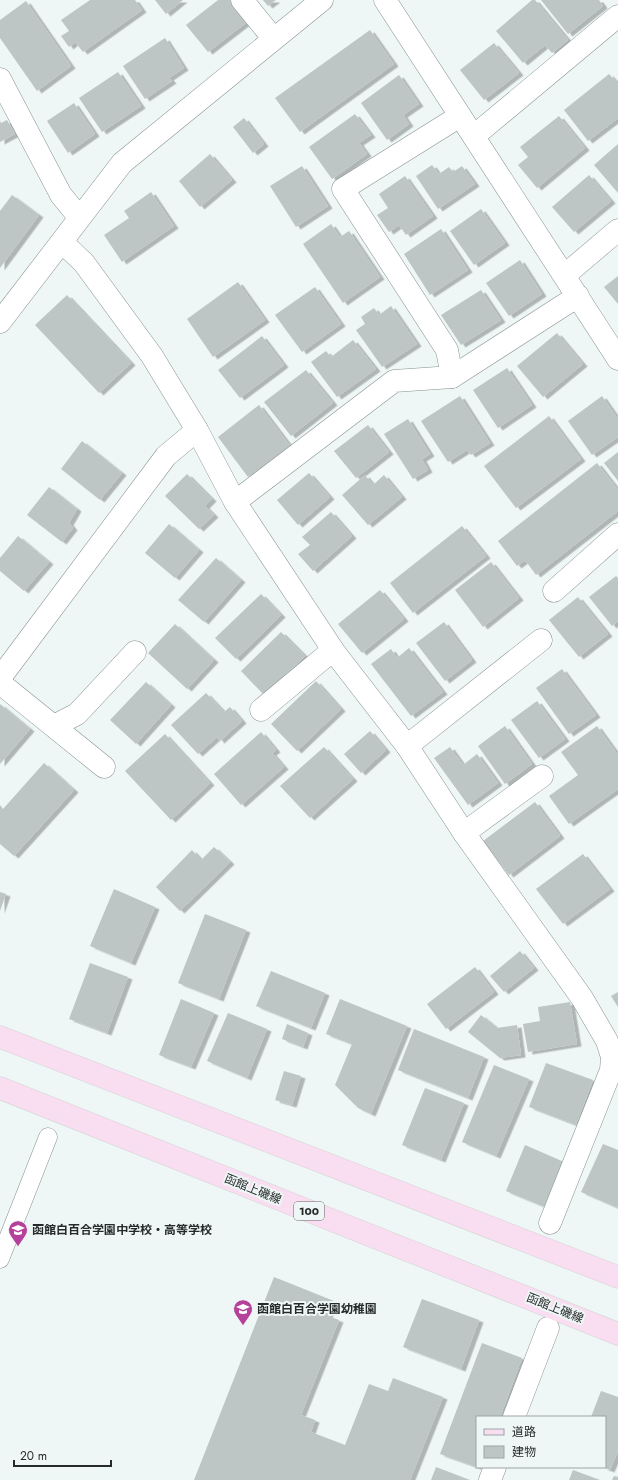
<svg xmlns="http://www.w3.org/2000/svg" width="618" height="1480" font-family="Jost,'Noto Sans JP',sans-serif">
  <defs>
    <filter id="shadow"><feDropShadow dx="4.5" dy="2.5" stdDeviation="0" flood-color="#0004"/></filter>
  </defs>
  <rect width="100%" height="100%" fill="#eef7f6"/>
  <!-- building -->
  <g fill="#bdc5c5" filter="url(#shadow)">
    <polygon points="90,0 135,0 142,10 83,52 75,42 69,47 61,36 69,31 61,20"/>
    <polygon points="155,0 183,0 166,14"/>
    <polygon points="218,0 230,0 247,22 208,52 186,25"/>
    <polygon points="263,0 276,0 268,6"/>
    <polygon points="532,0 535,0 568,40 552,53 545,45 523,63 496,31"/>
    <polygon points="541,0 599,0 603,6 568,34"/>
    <polygon points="26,1 71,66 37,91 0,38 0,20"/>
    <polygon points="370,30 394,64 300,132 275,98"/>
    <polygon points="165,38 184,68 169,78 172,81 145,99 123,66"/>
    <polygon points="494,43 519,73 484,100 460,70"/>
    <polygon points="118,72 141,106 102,132 79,98"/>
    <polygon points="609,74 618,84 618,118 588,141 564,110"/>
    <polygon points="399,75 419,104 403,115 409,124 387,140 361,103"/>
    <polygon points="74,103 95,134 68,153 47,121"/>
    <polygon points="355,114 371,135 359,143 367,154 332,179 309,147"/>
    <polygon points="559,116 585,148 537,188 518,165 528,157 520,147"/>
    <polygon points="244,118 264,144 253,153 233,127"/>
    <polygon points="7,120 15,134 0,142 0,121 1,123"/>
    <polygon points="618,144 618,193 594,165"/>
    <polygon points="210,154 232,180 200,207 179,181"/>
    <polygon points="432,165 439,174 449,167 453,172 462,166 475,184 438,209 416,176"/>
    <polygon points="302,166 328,206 296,227 270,186"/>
    <polygon points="589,175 611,201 574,232 552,207"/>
    <polygon points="405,176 433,216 406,235 399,225 389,232 377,215 388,208 379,194"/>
    <polygon points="151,192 174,226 122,262 104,235 129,218 124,211"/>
    <polygon points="12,195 39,215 0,268 0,211"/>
    <polygon points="481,209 505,243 474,265 450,231"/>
    <polygon points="331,224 340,237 349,231 380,277 343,303 303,244"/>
    <polygon points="441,229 468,270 430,295 404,254"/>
    <polygon points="520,260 542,294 509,316 486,283"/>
    <polygon points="618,276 618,304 604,287"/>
    <polygon points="238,282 265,320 213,357 187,319"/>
    <polygon points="315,287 341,324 302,352 275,315"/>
    <polygon points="481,290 501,320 461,345 441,315"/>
    <polygon points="67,295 131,363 99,393 35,325"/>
    <polygon points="391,306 417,344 382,367 356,330 365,324 361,317 374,308 379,315"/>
    <polygon points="557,333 583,364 543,397 517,366"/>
    <polygon points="262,336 284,365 240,398 218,370"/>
    <polygon points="353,340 376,369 337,397 311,362 326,351 331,357"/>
    <polygon points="507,368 532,405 498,428 473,390"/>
    <polygon points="306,370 333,403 291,436 264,402"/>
    <polygon points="460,396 490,443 471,455 467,450 448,462 421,421"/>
    <polygon points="602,396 618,419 618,437 592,455 568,421"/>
    <polygon points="259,405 290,446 248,477 218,437"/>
    <polygon points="549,416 581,459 516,508 484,466"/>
    <polygon points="408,419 430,454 422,459 428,470 413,479 384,434"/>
    <polygon points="368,425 389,452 356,478 334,451"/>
    <polygon points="82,441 122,473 100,500 61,469"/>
    <polygon points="618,452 618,481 604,463"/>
    <polygon points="597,463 618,490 618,511 536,575 525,560 517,566 498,541"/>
    <polygon points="309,473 330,497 298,525 277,500"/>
    <polygon points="187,474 212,499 205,506 214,515 199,529 165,496"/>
    <polygon points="365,475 373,485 384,475 402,497 368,525 342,495"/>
    <polygon points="49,487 77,509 69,523 73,528 62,542 27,515"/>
    <polygon points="331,512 352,536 313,571 298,554 310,545 302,537"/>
    <polygon points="169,524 199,550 175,578 145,553"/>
    <polygon points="462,526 486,556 413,613 390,583"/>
    <polygon points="18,536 49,562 24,591 0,571 0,558"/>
    <polygon points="216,558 241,580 204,622 178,600"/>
    <polygon points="491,562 519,598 483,627 455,590"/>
    <polygon points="616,576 618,578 618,621 612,626 589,597"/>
    <polygon points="380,590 404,619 362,653 338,624"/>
    <polygon points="261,594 281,615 236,659 215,638"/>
    <polygon points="578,597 608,634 579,657 549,620"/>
    <polygon points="444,622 472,660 445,681 416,643"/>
    <polygon points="175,624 214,660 187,689 148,653"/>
    <polygon points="281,632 305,656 264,695 241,671"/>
    <polygon points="409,648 443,692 411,716 371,664 391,649 397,658"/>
    <polygon points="562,669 596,715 569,734 536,688"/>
    <polygon points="316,681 341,709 297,751 271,724"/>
    <polygon points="146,682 171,705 136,744 110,720"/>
    <polygon points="206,693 224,712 230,707 242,721 220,741 217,737 198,754 171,725"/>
    <polygon points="537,701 565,739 539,758 511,720"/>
    <polygon points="0,704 30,729 0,764"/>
    <polygon points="505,726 532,764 505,784 478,746"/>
    <polygon points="597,726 618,755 618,789 569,824 549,796 578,775 561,752"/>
    <polygon points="370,731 386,750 361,773 344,754"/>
    <polygon points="261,732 276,750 272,753 284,767 241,805 214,774"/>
    <polygon points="165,734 210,783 171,820 125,771"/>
    <polygon points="324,747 353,779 310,818 280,786"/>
    <polygon points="450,747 463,765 477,754 498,783 468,805 434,758"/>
    <polygon points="44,763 74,790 14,856 0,844 0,805 3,809"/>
    <polygon points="535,802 560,836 509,875 483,841"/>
    <polygon points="214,847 230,862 180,911 156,887 192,850 201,860"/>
    <polygon points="583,854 610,889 563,924 536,889"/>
    <polygon points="114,889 155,907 131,963 90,946"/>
    <polygon points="0,892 6,894 0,911"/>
    <polygon points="205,914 246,930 219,999 178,983"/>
    <polygon points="520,951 534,968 504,992 490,976"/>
    <polygon points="90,963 128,977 107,1033 69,1019"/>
    <polygon points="475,967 494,992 446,1029 427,1004"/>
    <polygon points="271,971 325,993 311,1028 256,1006"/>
    <polygon points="618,992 618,1007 611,996"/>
    <polygon points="181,999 214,1013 191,1067 159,1055"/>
    <polygon points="340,999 407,1026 371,1114 358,1108 335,1085 352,1044 326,1034"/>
    <polygon points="570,1002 577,1044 528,1052 523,1024 540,1021 538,1007"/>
    <polygon points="228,1013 267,1029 247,1078 207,1061"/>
    <polygon points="481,1015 497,1028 517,1025 521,1055 500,1058 468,1032"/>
    <polygon points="287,1024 308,1033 303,1047 282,1039"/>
    <polygon points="414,1029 484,1057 468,1098 398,1070"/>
    <polygon points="546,1063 593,1080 576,1125 529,1107"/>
    <polygon points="494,1065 529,1079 496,1156 462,1142"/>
    <polygon points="284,1071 301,1076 292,1105 275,1100"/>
    <polygon points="425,1088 464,1103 441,1160 402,1145"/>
    <polygon points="603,1144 618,1150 618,1208 581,1192"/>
    <polygon points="525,1145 564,1162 545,1207 506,1191"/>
    <polygon points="274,1277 334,1301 328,1316 339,1320 301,1415 315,1420 311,1432 345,1445 369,1384 388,1391 393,1378 443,1397 410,1480 194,1480"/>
    <polygon points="422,1299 479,1320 461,1369 403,1347"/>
    <polygon points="482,1343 522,1358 500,1417 477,1417 477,1467 440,1454"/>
    <polygon points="601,1391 618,1397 618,1451 610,1470 602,1467 605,1467 605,1417 591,1417"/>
    <polygon points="436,1467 470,1480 431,1480"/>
    <polygon points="573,1470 600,1480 569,1480"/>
    <polygon points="614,1476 618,1477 618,1480 612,1480"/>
  </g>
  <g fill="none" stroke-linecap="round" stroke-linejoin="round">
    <defs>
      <polyline id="lane" points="0,1259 48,1137"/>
      <g id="street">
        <polyline points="242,0 273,38"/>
        <polyline points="385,0 618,359"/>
        <polyline points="0,79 61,195 79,217"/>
        <polyline points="474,136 618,16"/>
        <polyline points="62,242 84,263 152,356 197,430 235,502 335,653 407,746 464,833 582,998 607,1041 612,1057 611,1070 550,1223"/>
        <polyline points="565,275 618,230"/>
        <polyline points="0,322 122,163 322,0"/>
        <polyline points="452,377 447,350 343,189 460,116"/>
        <polyline points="235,502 394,381 452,377 578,296"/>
        <polyline points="554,591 618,534"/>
        <polyline points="0,678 166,456 197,430"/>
        <polyline points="0,683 104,767"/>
        <polyline points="261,710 333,650"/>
        <polyline points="54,726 77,714 135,652"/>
        <polyline points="407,746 541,640"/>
        <polyline points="464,833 542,776"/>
        <polyline points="514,1417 548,1328"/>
        <polyline points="490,1480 495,1467"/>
      </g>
      <g id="primary">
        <polyline points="0,1037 618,1277"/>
        <polyline points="0,1088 618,1334"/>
      </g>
    </defs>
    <!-- lane casing -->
    <use href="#lane" stroke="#899291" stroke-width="19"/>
    <!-- street casing -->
    <use href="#street" stroke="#899291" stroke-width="23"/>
    <!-- primary casing -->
    <use href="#primary" stroke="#d4d4d4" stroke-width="23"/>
    <!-- lane -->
    <use href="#lane" stroke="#fff" stroke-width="18"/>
    <!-- street -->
    <use href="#street" stroke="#fff" stroke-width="22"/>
    <!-- primary -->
    <use href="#primary" stroke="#f9ddf0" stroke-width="22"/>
  </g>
  <!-- icons -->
  <defs>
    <symbol id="school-pin" viewBox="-11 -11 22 30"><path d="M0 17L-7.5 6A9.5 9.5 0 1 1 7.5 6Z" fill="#b5419a" stroke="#eef7f6"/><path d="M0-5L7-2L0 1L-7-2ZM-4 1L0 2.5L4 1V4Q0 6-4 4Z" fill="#fff"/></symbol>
  </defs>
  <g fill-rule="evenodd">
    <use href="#school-pin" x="7" y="1219" width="22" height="30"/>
    <use href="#school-pin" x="232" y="1298" width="22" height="30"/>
  </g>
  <g text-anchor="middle" stroke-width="4" stroke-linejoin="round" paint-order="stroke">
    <!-- shield labels -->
    <rect fill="#eef7f6" stroke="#636867" stroke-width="1" x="294" y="1202" width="30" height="18" rx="3"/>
    <g font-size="11" font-weight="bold" fill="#272a2a">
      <text x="309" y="1215">100</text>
    </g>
    <!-- street labels -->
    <g font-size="12" fill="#272a2a" stroke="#eef7f6">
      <text transform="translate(253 1189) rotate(22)" y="4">函館上磯線</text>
      <text transform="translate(555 1308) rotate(22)" y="4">函館上磯線</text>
    </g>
    <!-- poi labels -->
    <g font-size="12" font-weight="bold" fill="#272a2a" stroke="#eef7f6" text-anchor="start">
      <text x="32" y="1234">函館白百合学園中学校・高等学校</text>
      <text x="257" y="1313">函館白百合学園幼稚園</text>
    </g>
  </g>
  <!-- legend -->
  <rect x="476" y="1416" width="130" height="52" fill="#eef7f6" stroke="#9ea5a4"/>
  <rect x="484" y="1429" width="20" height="6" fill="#f9ddf0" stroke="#9ea5a4"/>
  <text x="512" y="1436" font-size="12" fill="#272a2a">道路</text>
  <rect x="484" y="1446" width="20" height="12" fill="#bdc5c5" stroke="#9ea5a4"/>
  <text x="512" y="1456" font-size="12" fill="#272a2a">建物</text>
  <!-- scale -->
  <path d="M14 1460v6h97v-6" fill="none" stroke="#272a2a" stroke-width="2"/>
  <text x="20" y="1460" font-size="12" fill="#272a2a" stroke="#eef7f6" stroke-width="3" paint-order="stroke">20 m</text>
</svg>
